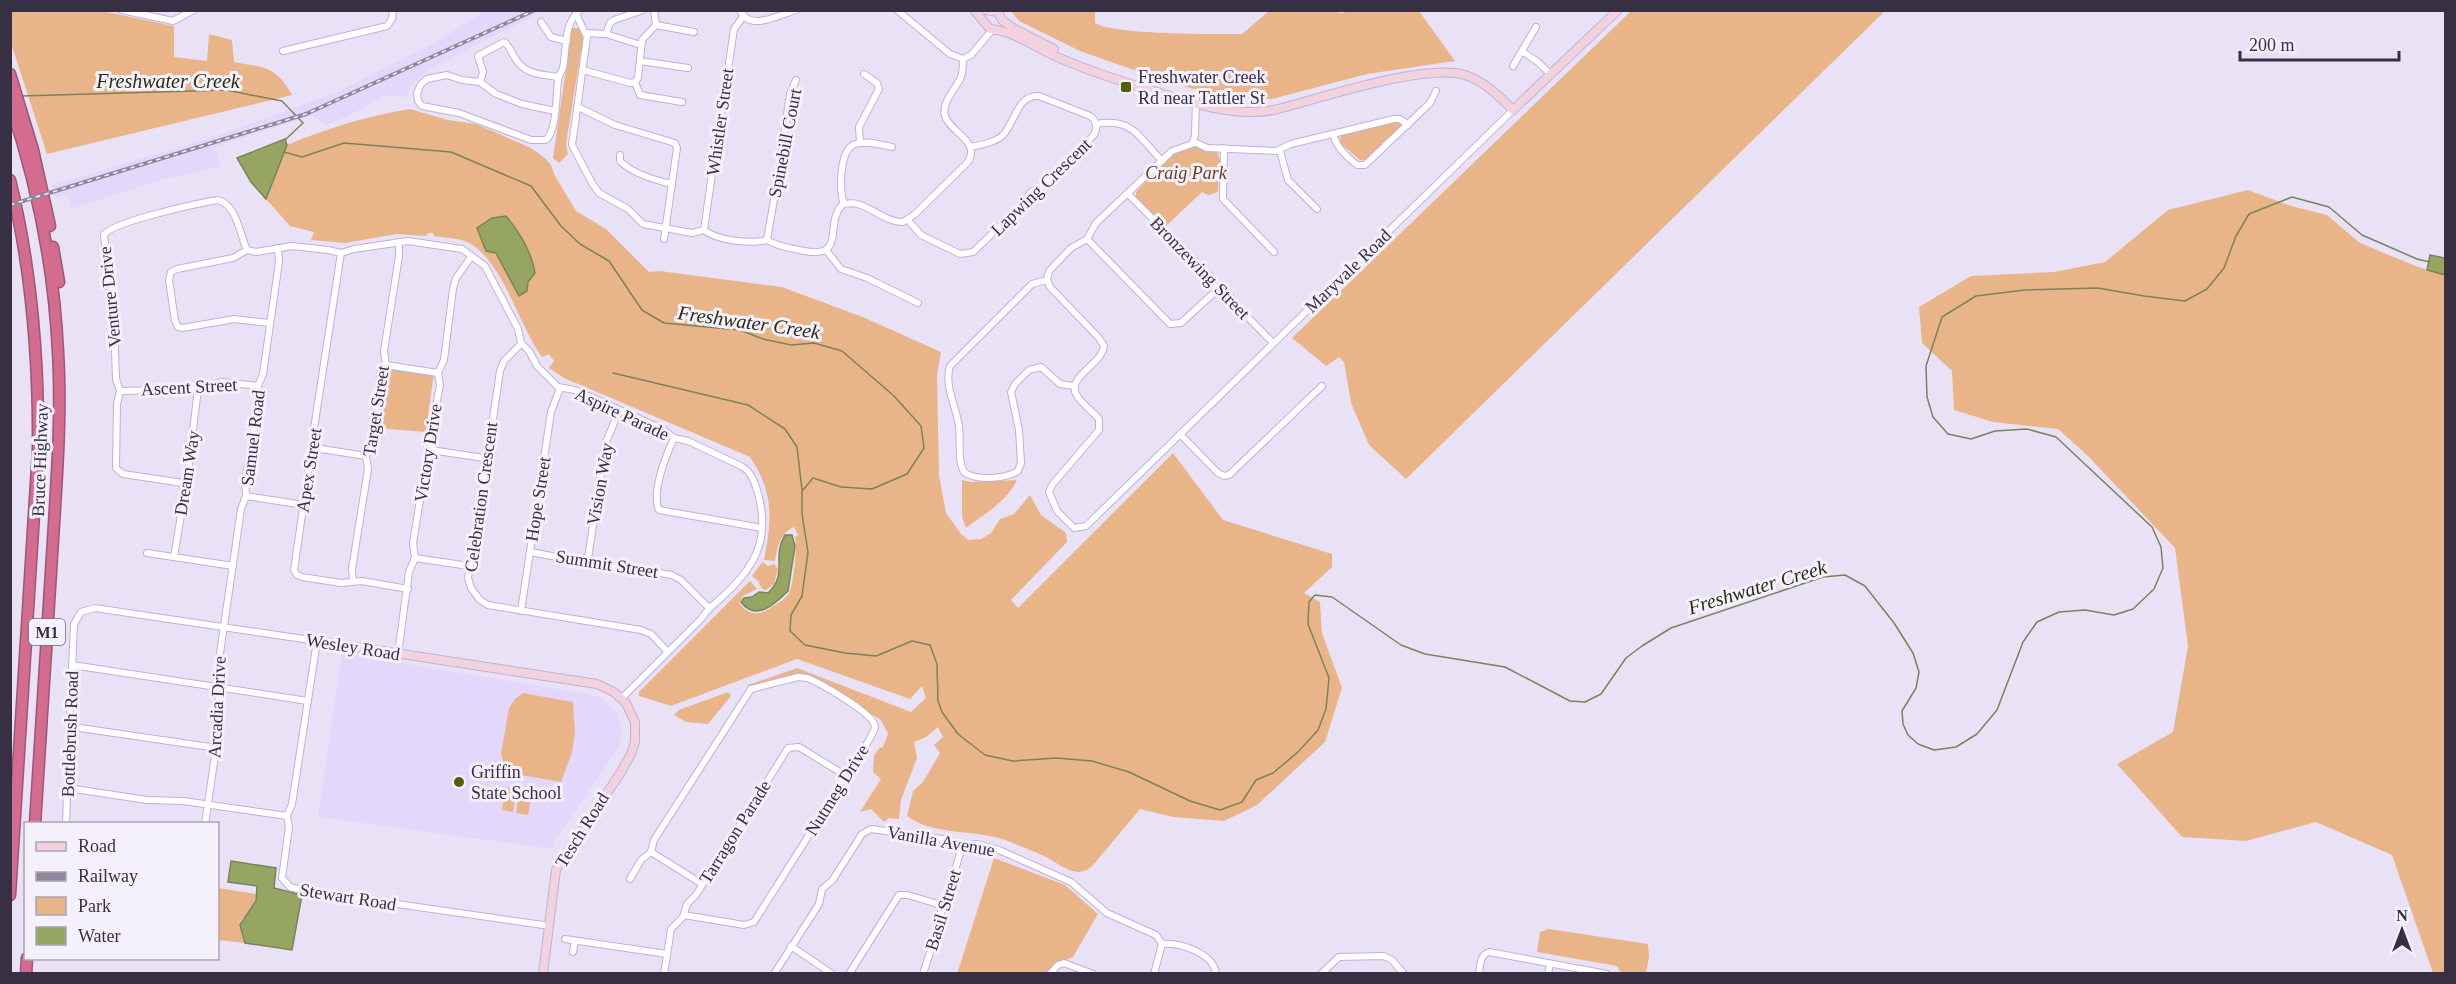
<svg xmlns="http://www.w3.org/2000/svg" width="2456" height="984" font-family="'Times New Roman',serif">
  <rect width="100%" height="100%" fill="#e9e2f7"/>
  <!-- built -->
  <g fill="#e3d7fb">
    <polygon points="486,10 543,11 425,71 409,88 408,97 383,96 351,115 325,125 313,115 215,147 221,167 163,179 71,209 68,194 56,198 52,185 217,136 335,93 435,43"/>
    <polygon points="342,653 588,694 601,698 618,714 622,730 619,747 556,839 553,849 318,817"/>
  </g>
  <!-- green -->
  <g fill="#eab489" fill-rule="evenodd">
    <path d="M10,11H102L174,26V57L207,61L209,34L232,40L234,62C265,68 275,65 292,95L47,154L11,43Z"/>
    <path d="M1332,11L1341,13L1355,10L1419,11L1455,61L1367,74L1272,99L1228,98L1168,82L1080,51L1019,21L1011,11H1095V23C1113,35 1215,34 1242,34L1269,11Z"/>
    <polygon points="1631,11 1885,11 1406,479 1369,445 1351,403 1344,362 1339,357 1326,366 1292,338"/>
    <polygon points="572,28 579,28 583,38 566,144 568,154 559,163 553,158"/>
    <path d="M410,109L448,120L476,124L531,148L545,158L551,165L555,176L576,211L606,229L649,272L660,271L782,287L865,318L941,352L937,375L939,475L946,513L961,534L968,540L981,539L991,533L1000,519L1014,514L1030,495L1041,515L1066,533L1067,542L1011,600L1018,608L1173,453L1223,520L1332,554V567L1304,593L1320,602L1322,633L1342,688L1325,742L1257,805L1224,821L1173,817L1140,809L1094,864C1089,869 1085,872 1078,872C1065,871 1055,861 1044,856C1032,851 1018,845 1005,840C974,829 934,836 907,816L913,791L923,782L940,753L934,745L943,737L938,727L926,737L914,742L917,758L901,800L899,819L889,818L884,822L871,809L860,812L881,779L873,772L874,756L879,748L883,747L888,734L881,720L813,679L799,675L775,682L771,679L769,683L750,688L748,685L797,668L911,712L926,698L922,686L910,699L797,659L671,706L639,696V692L750,581L757,589L743,596L739,603C751,618 761,615 775,605C780,602 786,598 789,593C794,584 797,547 795,537L798,535L794,527C779,534 778,546 775,561L764,560C772,520 774,492 750,457L564,378L549,368L554,361L549,354L542,357C519,325 504,265 471,244C461,238 445,238 434,236L433,233H428L426,236L397,234L345,243L311,240L314,232L290,226L266,199L287,145C328,128 367,116 410,109ZM506,216C519,231 532,253 534,273L519,295L496,253Z"/>
    <polygon points="1402,120 1403,125 1367,160 1360,160 1340,143 1341,134"/>
    <polygon points="1194,145 1217,151 1220,160 1218,192 1208,195 1202,192 1165,227 1136,197 1136,192 1176,150 1188,149"/>
    <polygon points="2248,190 2291,206 2327,215 2360,243 2418,267 2445,275 2445,973 2433,973 2392,855 2316,822 2246,841 2182,837 2117,764 2173,732 2188,646 2175,548 2087,455 2058,429 1993,422 1954,410 1952,371 1922,343 1919,307 1971,276 2054,272 2105,262 2168,210"/>
    <polygon points="385,367 434,372 426,432 375,428 383,371"/>
    <path d="M962,480L970,482L1017,480C1006,502 986,513 966,528L962,517Z"/>
    <polygon points="762,562 768,566 774,564 778,569 774,584 766,590 762,589 758,581 752,576"/>
    <polygon points="728,692 731,696 708,724 686,722 674,715 679,710"/>
    <polygon points="523,693 573,702 575,732 572,752 561,782 509,773 504,765 501,754 509,708 515,699"/>
    <polygon points="505,787 517,789 513,812 502,810"/>
    <polygon points="520,790 532,791 528,815 516,813"/>
    <polygon points="994,858 1065,885 1098,914 1073,957 1054,965 1050,973 957,974"/>
    <polygon points="218,888 256,894 254,905 241,921 245,943 218,940"/>
    <polygon points="1549,929 1648,944 1649,957 1646,973 1621,973 1617,966 1537,952 1540,932"/>
  </g>
  <!-- water -->
  <g fill="#96a662" stroke="#7a8359" stroke-width="1.5">
    <polygon points="285,139 287,145 266,199 251,182 237,158"/>
    <path d="M506,216C519,231 532,253 535,273L528,282L527,291L519,296L496,253L486,251L477,228L492,218Z"/>
    <polygon points="2430,255 2445,258 2445,275 2427,270"/>
    <path d="M785,535H792L795,546L788,591C775,604 756,622 741,602L744,598L752,597L759,592L768,593C789,573 771,558 785,535Z"/>
    <polygon points="231,861 276,868 274,888 302,895 292,950 245,943 240,925 256,901 257,886 228,882"/>
  </g>
  <g fill="none" stroke-linecap="round" stroke-linejoin="round">
    <!-- stream -->
    <g stroke="#7a8359" stroke-width="1.5">
      <polyline points="21,96 226,90 282,101 303,123 286,139"/>
      <polyline points="284,152 302,157 344,143 451,152 531,186 561,226 580,244 609,261 642,310 664,323 740,330 763,339 791,345 814,343 842,351 894,396 921,426 924,448 907,474 872,489 841,487 813,478 803,490"/>
      <polyline points="613,373 748,405 785,429 797,447 802,490 802,514 808,552 802,596 791,615 790,631 805,645 845,653 876,656 912,641 930,645 937,664 938,701 942,712 958,734 985,755 1013,761 1056,758 1092,761 1129,772 1190,801 1220,810 1242,802 1256,780 1273,773 1298,752 1318,730 1326,709 1329,678 1308,624 1309,602 1315,595 1332,597 1401,645 1425,654 1505,667 1570,701 1585,702 1601,694 1626,658 1642,646 1671,628 1823,577 1845,575 1865,586 1894,623 1913,653 1919,672 1916,688 1902,711 1903,724 1908,735 1918,744 1934,750 1956,747 1977,734 1997,710 2023,642 2037,622 2059,612 2085,610 2114,615 2133,609 2154,589 2163,568 2161,547 2152,527 2056,437 2027,429 1995,431 1971,439 1948,434 1933,417 1927,397 1926,366 1942,317 1976,296 2025,290 2098,288 2144,296 2185,301 2207,289 2224,268 2236,236 2249,214 2292,197 2329,207 2362,235 2417,259 2430,262"/>
    </g>
    <defs>
      <g id="street">
        <polyline points="122,10 173,21 194,10"/>
        <path d="M740,10C749,32 779,15 796,10"/>
        <polyline points="897,10 950,54 963,59 971,55 993,29"/>
        <path d="M576,14L587,37L572,145L592,183L599,193L628,209L643,224L692,233L704,230C718,241 750,244 767,240C778,247 791,248 804,251C847,259 824,224 842,205C863,196 882,223 903,222L914,215L968,162C981,140 950,133 945,116C941,102 956,89 961,77C963,71 963,65 963,59"/>
        <polyline points="541,22 551,37 567,41"/>
        <polyline points="656,25 694,32"/>
        <polyline points="587,33 606,34 641,45"/>
        <polyline points="606,34 610,23 614,20 643,10"/>
        <polyline points="283,51 387,26 392,19 393,10"/>
        <polyline points="1523,52 1538,62 1551,75"/>
        <polyline points="640,61 688,68"/>
        <polyline points="1513,66 1536,27"/>
        <polyline points="583,70 630,83 635,82 638,78 642,40 656,25 654,10"/>
        <path d="M480,82L483,72L478,56L504,42C510,46 511,52 515,58C525,75 540,74 558,77"/>
        <polyline points="635,82 640,95 682,102"/>
        <path d="M1196,99L1195,136L1192,144L1172,151L1096,223L1087,239L1071,248L1049,271L1047,280L1050,287L1099,338L1104,346C1102,364 1067,377 1076,394C1081,404 1092,410 1099,419V430L1052,485L1049,492L1057,511L1074,528L1086,526L1513,110"/>
        <polyline points="578,107 615,125 675,143 677,148 664,239"/>
        <path d="M555,111L522,104L496,94L480,82L462,80L447,75L427,79L421,84L417,93L418,101L422,106L459,113L531,140H546C557,131 556,95 558,81C558,76 561,73 563,68C567,49 563,24 580,10"/>
        <path d="M1096,124C1132,117 1139,137 1162,161"/>
        <path d="M1333,134C1337,148 1346,156 1357,165H1365L1430,103L1436,91"/>
        <polyline points="1194,142 1207,148 1276,151 1291,144 1394,119 1400,119 1408,125"/>
        <polyline points="860,143 859,127 879,89 877,83 864,74"/>
        <polyline points="1224,148 1223,199 1274,252"/>
        <polyline points="1280,151 1288,180 1317,209"/>
        <path d="M620,155V161C633,174 654,180 672,184"/>
        <polyline points="1128,194 1210,276 1217,290 1231,297 1236,305 1273,343"/>
        <path d="M844,204C839,191 839,150 855,144C866,140 882,145 892,147"/>
        <path d="M908,220L921,235L960,254L973,252L1022,205L1031,192L1044,185L1093,136C1098,129 1097,121 1090,116L1039,96C1017,94 1015,124 1002,136C993,143 981,145 970,147"/>
        <polyline points="704,230 718,132 722,120 720,100 726,83 734,29 743,17"/>
        <polyline points="1087,239 1170,324 1181,323 1217,290"/>
        <polyline points="767,240 776,188 784,163 782,148 790,94 796,80"/>
        <path d="M247,250L256,252L292,246L328,250L341,253L354,249L408,241L462,249L485,266L518,329L521,343L529,351L537,366L558,387L575,390L664,430L674,438L688,441L741,466C753,473 755,484 759,497C770,543 753,569 720,599C710,608 709,607 701,619L622,698"/>
        <polyline points="247,250 233,258 177,269 171,272 169,280 175,321 178,327 183,328 234,319 270,323"/>
        <polyline points="826,250 841,269 867,278 918,303"/>
        <polyline points="341,253 313,435 315,448 310,460 294,570 297,575 302,577 341,583 362,581 408,589"/>
        <path d="M1047,280L1032,284L950,366C944,386 956,406 959,426C961,440 957,459 964,472C975,481 1006,479 1018,471L1021,463L1019,430L1011,392L1015,384L1029,370L1041,367L1060,384L1074,386"/>
        <polyline points="521,344 504,361 500,371 489,446 484,458 485,472 468,578 471,588 480,600 488,605 641,630 651,634 667,651"/>
        <polyline points="386,365 438,373"/>
        <polyline points="120,391 198,389 222,382 258,386"/>
        <polyline points="1180,434 1218,473 1224,476 1229,475 1322,386"/>
        <path d="M674,438C666,455 651,493 659,510L762,528"/>
        <polyline points="315,448 366,456"/>
        <polyline points="431,450 484,458"/>
        <path d="M183,483L123,474L116,468L117,404L120,391L116,379L114,320L104,235C111,222 199,203 218,200C237,205 240,235 247,250"/>
        <polyline points="246,496 304,505"/>
        <polyline points="530,552 574,560 588,558 602,564 672,575 681,580 708,607"/>
        <polyline points="147,553 233,566"/>
        <polyline points="174,557 184,497 183,483 188,471 198,389"/>
        <polyline points="415,558 469,566"/>
        <polyline points="588,558 606,442 619,411"/>
        <polyline points="353,581 352,569 368,469 366,456 371,444 380,377 386,365 384,351 399,256 399,242"/>
        <polyline points="521,611 551,412 560,388"/>
        <polyline points="398,654 409,572 415,558 413,543 426,463 431,450 430,438 440,385 438,373 444,360 453,289 456,278 471,257"/>
        <polyline points="72,665 308,701"/>
        <polyline points="73,727 217,748"/>
        <polyline points="68,788 147,800 183,801 287,816"/>
        <polyline points="66,824 69,740 73,728 70,715 74,624 81,612 95,608 317,641 292,804 287,816 289,827 282,878 290,887 307,891 550,926"/>
        <polyline points="205,824 219,728 218,667 241,509 246,496 245,482 259,400 258,386 263,374 279,262 278,248"/>
        <polyline points="651,852 702,884"/>
        <path d="M630,879L641,860L651,852L654,840L751,689L798,677L807,678C820,683 873,713 875,726C875,734 859,755 854,763C848,775 844,769 840,786L754,922L744,925L684,915"/>
        <polyline points="565,939 667,954"/>
        <path d="M1162,944C1179,942 1214,953 1216,974"/>
        <polyline points="791,946 832,974"/>
        <polyline points="573,952 575,941"/>
        <polyline points="664,974 671,929 683,917 687,904 696,895 788,748 799,747 843,774"/>
        <polyline points="774,974 819,904 822,889 832,881 862,834 871,829 949,840 962,846 977,844 999,850 1071,882 1107,913 1156,935 1162,944"/>
        <polyline points="849,974 899,895 908,895 941,905"/>
        <polyline points="923,974 941,919 941,903 948,895 962,846"/>
        <polyline points="1050,974 1058,965 1064,963 1093,974"/>
        <polyline points="1154,974 1162,944"/>
        <polyline points="1321,974 1339,957 1384,956 1392,960 1404,974"/>
        <path d="M1479,974C1480,965 1480,955 1489,952L1607,974"/>
        <polyline points="1548,974 1550,964"/>
      </g>
      <g id="secondary">
        <path d="M974,10L990,29C1014,31 1034,47 1057,57C1089,71 1123,82 1157,92C1195,104 1233,117 1274,110C1319,99 1423,63 1465,75C1484,81 1499,96 1513,110L1618,10"/>
        <polyline points="985,10 998,12 1002,20 1013,28 1054,49"/>
        <polyline points="317,641 597,684 614,692 626,703 635,722 635,742 631,754 621,772 556,870 543,974"/>
      </g>
      <g id="highway">
        <polyline points="10,74 33,150 50,226"/>
        <path d="M10,103C37,183 54,268 58,352C62,420 56,488 52,556C47,645 41,734 35,824"/>
        <path d="M10,180C32,270 39,359 38,451L10,895"/>
        <polyline points="53,247 59,282"/>
        <polyline points="26,974 27,958"/>
      </g>
    </defs>
    <!-- street casing -->
    <use href="#street" stroke="#bfafe0" stroke-width="8"/>
    <!-- secondary casing -->
    <use href="#secondary" stroke="#bfafe0" stroke-width="10"/>
    <!-- highway casing -->
    <use href="#highway" stroke="#9c5775" stroke-width="13"/>
    <!-- street -->
    <use href="#street" stroke="#fff" stroke-width="6"/>
    <!-- secondary -->
    <use href="#secondary" stroke="#f2d3dd" stroke-width="8"/>
    <!-- highway -->
    <use href="#highway" stroke="#d36c8f" stroke-width="10"/>
    <defs>
      <polyline id="rail" points="10,205 306,114 535,10"/>
    </defs>
    <!-- rail casing -->
    <use href="#rail" stroke="#8f889c" stroke-width="4"/>
    <!-- rail -->
    <use href="#rail" stroke="#f5f1fc" stroke-width="1.5" stroke-dasharray="4.5" stroke-linecap="butt"/>
  </g>
  <!-- markers -->
  <g fill="#516002" stroke="#f5f1fc" stroke-width="2">
    <rect x="1120" y="81" width="12" height="12" rx="3"/>
    <circle cx="459" cy="782" r="6"/>
  </g>
  <g text-anchor="middle" stroke-width="6" stroke-linejoin="round" paint-order="stroke">
    <!-- shield labels -->
    <rect fill="#f5f1fc" stroke="#706a7b" stroke-width="1.5" x="29" y="619" width="36" height="26" rx="4.5"/>
    <g font-size="16" font-weight="bold" fill="#373044">
      <text x="47" y="638">M1</text>
    </g>
    <!-- poi labels -->
    <g font-size="18" fill="#373044" stroke="#f5f1fc" text-anchor="start">
      <text x="1138" y="83">Freshwater Creek<tspan x="1138" dy="21">Rd near Tattler St</tspan></text>
      <text x="471" y="778">Griffin<tspan x="471" dy="21">State School</tspan></text>
    </g>
    <!-- street labels -->
    <g font-size="18" fill="#373044" stroke="#f5f1fc">
      <text transform="translate(720 122) rotate(-82)" y="6">Whistler Street</text>
      <text transform="translate(785 143) rotate(-79)" y="6">Spinebill Court</text>
      <text transform="translate(1041 187) rotate(-44)" y="6">Lapwing Crescent</text>
      <text transform="translate(1200 268) rotate(46)" y="6">Bronzewing Street</text>
      <text transform="translate(1348 271) rotate(-44)" y="6">Maryvale Road</text>
      <text transform="translate(110 297) rotate(-96)" y="6">Venture Drive</text>
      <text transform="translate(189 387) rotate(-3)" y="6">Ascent Street</text>
      <text transform="translate(376 411) rotate(-81)" y="6">Target Street</text>
      <text transform="translate(622 414) rotate(25)" y="6">Aspire Parade</text>
      <text transform="translate(253 438) rotate(-83)" y="6">Samuel Road</text>
      <text transform="translate(428 453) rotate(-81)" y="6">Victory Drive</text>
      <text transform="translate(40 460) rotate(-88)" y="6">Bruce Highway</text>
      <text transform="translate(309 470) rotate(-81)" y="6">Apex Street</text>
      <text transform="translate(187 473) rotate(-81)" y="6">Dream Way</text>
      <text transform="translate(600 484) rotate(-80)" y="6">Vision Way</text>
      <text transform="translate(481 497) rotate(-82)" y="6">Celebration Crescent</text>
      <text transform="translate(538 499) rotate(-81)" y="6">Hope Street</text>
      <text transform="translate(607 564) rotate(9)" y="6">Summit Street</text>
      <text transform="translate(353 647) rotate(9)" y="6">Wesley Road</text>
      <text transform="translate(217 707) rotate(-87)" y="6">Arcadia Drive</text>
      <text transform="translate(70 734) rotate(-88)" y="6">Bottlebrush Road</text>
      <text transform="translate(837 790) rotate(-58)" y="6">Nutmeg Drive</text>
      <text transform="translate(582 830) rotate(-58)" y="6">Tesch Road</text>
      <text transform="translate(735 832) rotate(-58)" y="6">Tarragon Parade</text>
      <text transform="translate(941 841) rotate(10)" y="6">Vanilla Avenue</text>
      <text transform="translate(348 897) rotate(9)" y="6">Stewart Road</text>
      <text transform="translate(943 910) rotate(-73)" y="6">Basil Street</text>
    </g>
    <!-- park labels -->
    <g font-size="18" font-style="italic" fill="#663f1b" stroke="#f5f1fc">
      <text x="1186" y="179">Craig Park</text>
    </g>
    <!-- water labels -->
    <g font-size="20" font-style="italic" fill="#272e10" stroke="#f5f1fc">
      <text x="168" y="88">Freshwater Creek</text>
      <text transform="translate(749 322) rotate(8)" y="7">Freshwater Creek</text>
      <text transform="translate(1757 587) rotate(-17)" y="7">Freshwater Creek</text>
    </g>
  </g>
  <!-- border -->
  <rect width="2456" height="984" fill="none" stroke="#373044" stroke-width="24"/>
  <!-- legend -->
  <rect x="24" y="822" width="195" height="138" fill="#f5f1fc" stroke="#a9a4b2" stroke-width="1.5"/>
  <rect x="36" y="842" width="30" height="9" fill="#f2d3dd" stroke="#a9a4b2" stroke-width="1.5"/>
  <text x="78" y="852" font-size="18" fill="#373044">Road</text>
  <rect x="36" y="872" width="30" height="9" fill="#8f889c" stroke="#a9a4b2" stroke-width="1.5"/>
  <text x="78" y="882" font-size="18" fill="#373044">Railway</text>
  <rect x="36" y="897" width="30" height="18" fill="#eab489" stroke="#a9a4b2" stroke-width="1.5"/>
  <text x="78" y="912" font-size="18" fill="#373044">Park</text>
  <rect x="36" y="927" width="30" height="18" fill="#96a662" stroke="#a9a4b2" stroke-width="1.5"/>
  <text x="78" y="942" font-size="18" fill="#373044">Water</text>
  <!-- north arrow -->
  <g transform="translate(2402 930)" stroke="#f5f1fc" stroke-width="4.5" paint-order="stroke">
  <path d="M0-4.5L10 22L0 15L-10 22Z" fill="#373044"/>
  <text y="-9" font-size="16" font-weight="bold" text-anchor="middle" fill="#373044">N</text>
  </g>
  <!-- scale -->
  <path d="M2240 51v9h159v-9" fill="none" stroke="#373044" stroke-width="3"/>
  <text x="2249" y="51" font-size="18" fill="#373044" stroke="#f5f1fc" stroke-width="4.5" paint-order="stroke">200 m</text>
</svg>
